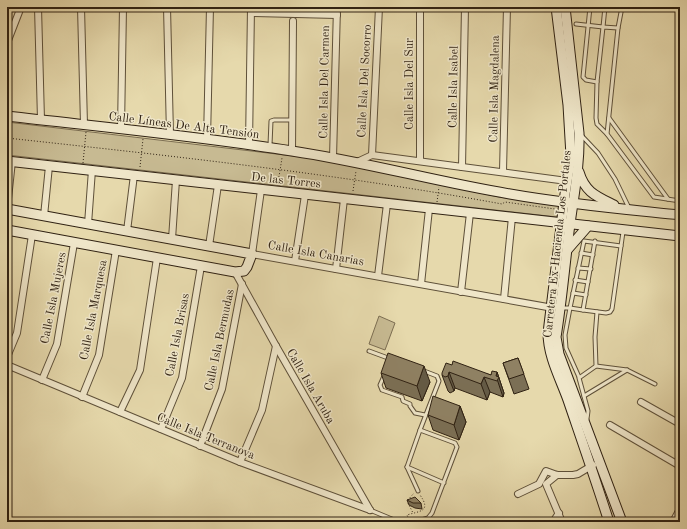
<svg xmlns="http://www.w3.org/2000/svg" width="687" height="529" font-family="'Old Standard TT',serif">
  <rect width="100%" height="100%" fill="#e6d9ac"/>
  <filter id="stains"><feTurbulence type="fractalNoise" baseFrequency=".005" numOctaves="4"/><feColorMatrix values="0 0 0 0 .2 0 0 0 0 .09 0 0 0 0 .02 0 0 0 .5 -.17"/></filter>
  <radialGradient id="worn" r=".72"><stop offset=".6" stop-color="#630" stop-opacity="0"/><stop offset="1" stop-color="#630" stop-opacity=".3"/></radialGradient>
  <!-- green -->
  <g fill="#c7ba92" stroke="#7c6e52">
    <polygon points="7,122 310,158 383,172 499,197 559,205 557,217 7,155"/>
    <polygon points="379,316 395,323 385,350 369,344"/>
  </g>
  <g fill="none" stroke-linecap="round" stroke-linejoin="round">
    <defs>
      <g id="lane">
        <polyline points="590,7 583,77 586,80 597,82"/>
        <polyline points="622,7 618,28 607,134 654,197 680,201"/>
        <polyline points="576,24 603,27 605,7"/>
        <polyline points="609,118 668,199"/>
        <polyline points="607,134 597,124 596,118 597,82 603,27 618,28"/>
        <polyline points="581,135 598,153 615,179 629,208"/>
        <polyline points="270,145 271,121 274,120 292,120"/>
        <polyline points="595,241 583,310 606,313 610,312 612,309 623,232"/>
        <polyline points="581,253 593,255"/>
        <polyline points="578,268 591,269"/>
        <polyline points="575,280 588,282"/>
        <polyline points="573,293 586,295"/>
        <polyline points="562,308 570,308 565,335 566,348 579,377"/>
        <polyline points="583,310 570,308 584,241 621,246"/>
        <polyline points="369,351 388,358"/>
        <polyline points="596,366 627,370 655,384"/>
        <polyline points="384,376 380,385 382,390 402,397 403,401 410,404 410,406 415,413 425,415"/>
        <polyline points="584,396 627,370"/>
        <polyline points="587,419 588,411 579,378 596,366 595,337 597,312"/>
        <polyline points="420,430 439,381 437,376 424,371"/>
        <polyline points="407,467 418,491"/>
        <polyline points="370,510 399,522"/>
        <polyline points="415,522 428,518 432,513 457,447 455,443 420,430 407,467 444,483"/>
      </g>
      <g id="street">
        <polyline points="38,7 41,120"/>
        <polyline points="81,7 84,125"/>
        <polyline points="167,7 170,135"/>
        <polyline points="251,13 337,15"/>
        <polyline points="7,43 21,7"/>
        <polyline points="121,129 123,7"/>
        <polyline points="207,139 210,7"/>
        <polyline points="249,145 251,7"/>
        <polyline points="292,151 293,21"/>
        <polyline points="372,155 379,7"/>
        <polyline points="333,158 337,7"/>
        <polyline points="420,161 420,7"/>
        <polyline points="357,162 372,155 567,181"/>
        <polyline points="462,167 465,7"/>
        <polyline points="503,171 507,7"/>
        <polyline points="261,190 252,254 553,308"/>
        <polyline points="7,208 12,161"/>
        <polyline points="44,216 49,166"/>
        <polyline points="88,224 92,170"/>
        <polyline points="127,231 134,175"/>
        <polyline points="172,239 176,180"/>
        <polyline points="209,246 218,185"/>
        <polyline points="295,261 305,195"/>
        <polyline points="336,269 344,199"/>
        <polyline points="235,272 276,346 370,510"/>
        <polyline points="378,276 387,204"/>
        <polyline points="421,284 429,209"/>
        <polyline points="461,292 470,213"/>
        <polyline points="504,299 512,217"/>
        <polyline points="7,357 17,333 32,235"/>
        <polyline points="7,365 240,462 370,510"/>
        <polyline points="42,380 57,344 74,243"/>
        <polyline points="82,397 99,355 116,250"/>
        <polyline points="641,402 680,424"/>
        <polyline points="120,412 140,370 157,258"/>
        <polyline points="610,425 680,466"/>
        <polyline points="161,429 182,378 201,266"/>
        <polyline points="200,446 222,389 242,284"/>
        <polyline points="240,462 262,410 276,346"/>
        <polyline points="557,475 546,484 562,522"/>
        <polyline points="518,494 539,484 546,471 557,475 573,475 578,474 593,465"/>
        <polyline points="553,522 559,513"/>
        <polyline points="673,522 680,509"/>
      </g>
      <g id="secondary">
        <path d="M556,7L568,105L571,156L565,194L548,333C548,356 560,378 568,400C582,441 596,481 609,522"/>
        <path d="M565,7L579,133C580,164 574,194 570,224C565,262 562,300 556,337L559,354L622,522"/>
        <path d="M7,116C102,127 198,136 292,151C366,162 437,182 510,194C566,204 623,209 680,215"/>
        <polyline points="7,161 680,236"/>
        <path d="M579,172C585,192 596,196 614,205"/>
        <polyline points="7,209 252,254 247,267 244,271 235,272 7,230"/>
        <polyline points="568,249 588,226"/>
      </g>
    </defs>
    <!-- lane casing -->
    <use href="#lane" stroke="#5e5039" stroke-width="5"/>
    <!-- street casing -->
    <use href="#street" stroke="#5e5039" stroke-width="8"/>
    <!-- secondary casing -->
    <use href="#secondary" stroke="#302213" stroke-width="11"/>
    <!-- path -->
    <g stroke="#302213" stroke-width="1" stroke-dasharray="1 2" stroke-linecap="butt">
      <path d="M7,138C173,156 338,174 502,204L505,202L555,209"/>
      <polyline points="83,163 86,132"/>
      <polyline points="140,167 143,139"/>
      <polyline points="278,183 282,158"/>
      <polyline points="353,191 356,171"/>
      <polyline points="437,202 439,187"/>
      <polyline points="408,500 414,493"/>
      <polyline points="408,503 413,513"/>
      <path d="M410,522L407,515C419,511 432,512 420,495"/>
    </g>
    <!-- lane -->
    <use href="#lane" stroke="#efe6c9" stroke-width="3"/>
    <!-- street -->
    <use href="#street" stroke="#efe6c9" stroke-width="6"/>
    <!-- secondary -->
    <use href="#secondary" stroke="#efe6c9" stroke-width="9"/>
  </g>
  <!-- wall -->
  <g fill="#7b6f55" stroke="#302213">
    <polygon points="518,358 529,389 514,394 503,363"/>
    <polygon points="452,365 491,375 497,372 504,393 503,397 490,392 487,400 455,388 454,391 450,393 448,391 442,375"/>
    <polygon points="381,373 430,382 422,401 386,388"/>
    <polygon points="460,406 466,422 459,440 433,430 428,415"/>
    <polygon points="407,500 421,503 422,509 415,508 409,505"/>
  </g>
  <!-- shaded-wall -->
  <g fill="#645a45" stroke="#302213">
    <polygon points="424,366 430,382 422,401 417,386"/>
    <polygon points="449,372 455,388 454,391 448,376"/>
    <polygon points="497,372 504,393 503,397 496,376"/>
    <polygon points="484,377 490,392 487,400 481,384"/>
    <polygon points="460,406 466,422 459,440 454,425"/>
  </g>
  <!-- building -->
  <g fill="#8f8163" stroke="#302213">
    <polygon points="388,353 424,366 417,386 381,373"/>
    <polygon points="518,358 524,374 509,379 503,363"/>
    <polygon points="453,361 491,375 492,371 497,372 496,376 499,377 497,381 484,377 481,384 449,372 448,376 445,377 442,375 442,373 446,363 452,365"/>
    <polygon points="433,396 460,406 454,425 428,415"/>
    <polygon points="415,497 421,503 413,503 407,500"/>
  </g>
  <g text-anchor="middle" stroke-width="3" stroke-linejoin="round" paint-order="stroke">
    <!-- street labels -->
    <g font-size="12" fill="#302213" stroke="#efe6c9">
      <text transform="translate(364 81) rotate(-87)" y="4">Calle Isla Del Socorro</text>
      <text transform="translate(324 82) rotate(-89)" y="4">Calle Isla Del Carmen</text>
      <text transform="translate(409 84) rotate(-90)" y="4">Calle Isla Del Sur</text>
      <text transform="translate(453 87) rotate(-89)" y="4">Calle Isla Isabel</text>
      <text transform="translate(494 89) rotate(-89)" y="4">Calle Isla Magdalena</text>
      <text transform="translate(184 125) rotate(7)" y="4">Calle Líneas De Alta Tensión</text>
      <text transform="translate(286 180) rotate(6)" y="4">De las Torres</text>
      <text transform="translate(557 244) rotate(-84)" y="4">Carretera Ex-Hacienda Los Portales</text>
      <text transform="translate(316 253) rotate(10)" y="4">Calle Isla Canarias</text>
      <text transform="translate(53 298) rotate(-79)" y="4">Calle Isla Mujeres</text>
      <text transform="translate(93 310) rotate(-79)" y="4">Calle Isla Marquesa</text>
      <text transform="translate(177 335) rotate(-79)" y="4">Calle Isla Brisas</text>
      <text transform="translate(219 340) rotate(-78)" y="4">Calle Isla Bermudas</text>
      <text transform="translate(311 386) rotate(60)" y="4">Calle Isla Aruba</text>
      <text transform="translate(206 436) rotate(22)" y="4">Calle Isla Terranova</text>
    </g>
  </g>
  <!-- margin -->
  <rect width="687" height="529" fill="none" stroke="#e6d9ac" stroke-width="24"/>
  <rect x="8" y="8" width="671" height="513" fill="none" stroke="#302213" stroke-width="2"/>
  <rect x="12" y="12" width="663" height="505" fill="none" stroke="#302213"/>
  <rect width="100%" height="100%" filter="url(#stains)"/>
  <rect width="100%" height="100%" fill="url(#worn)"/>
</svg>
